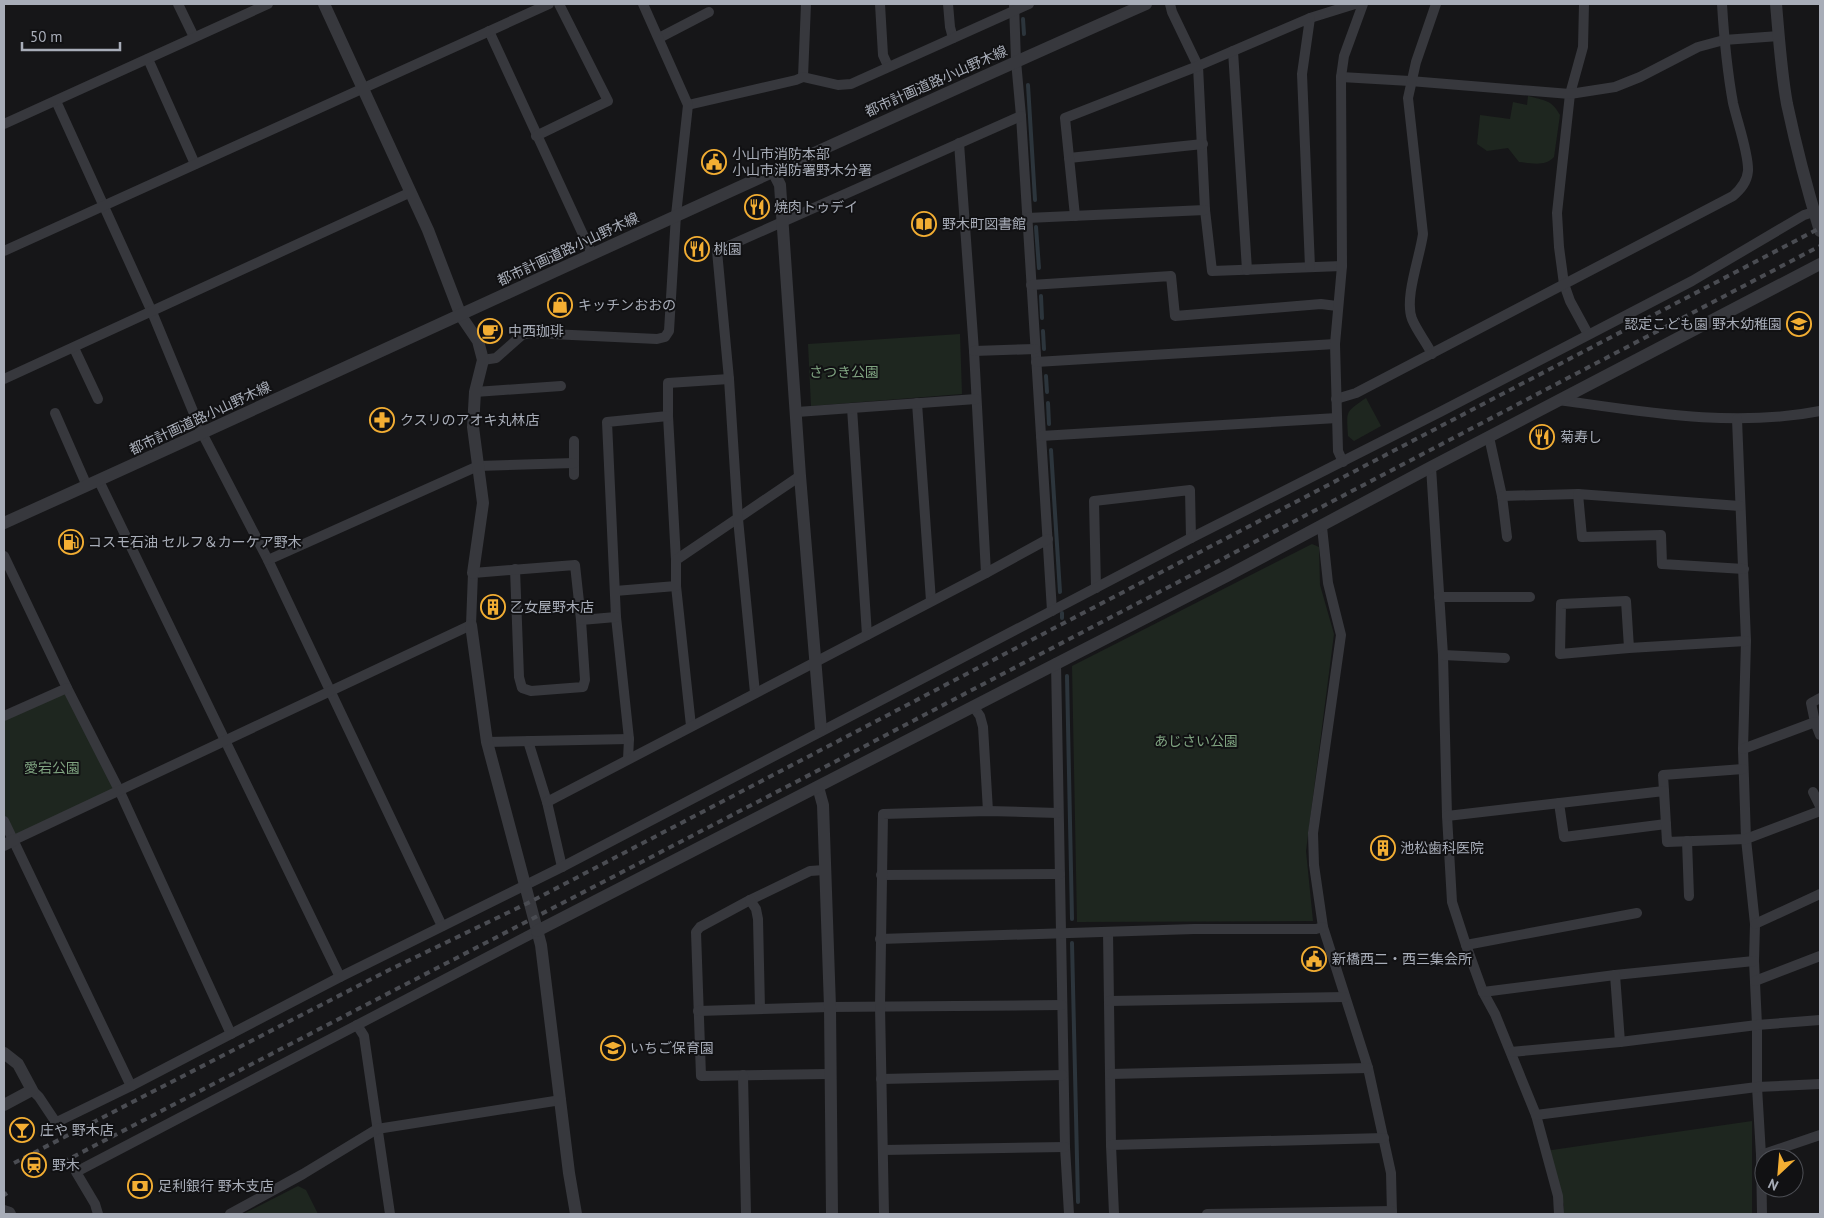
<svg xmlns="http://www.w3.org/2000/svg" width="1824" height="1218" font-family="'PT Sans','Noto Sans JP',sans-serif">
  <rect width="100%" height="100%" fill="#161618"/>
  <!-- green -->
  <g fill="#1e261f">
    <path d="M1528,96C1545,101 1551,99 1560,115L1554,157C1545,167 1531,163 1519,162L1508,148L1487,151L1477,144L1480,115L1510,119L1513,102L1527,105Z"/>
    <polygon points="960,334 962,394 811,406 808,344"/>
    <path d="M1366,398L1381,426L1354,441L1348,436C1347,411 1344,413 1366,398Z"/>
    <polygon points="1312,544 1319,547 1320,585 1334,634 1306,851 1313,921 1077,922 1072,666"/>
    <polygon points="66,690 118,791 16,838 4,814 4,719"/>
    <polygon points="1752,1121 1752,1214 1563,1214 1564,1205 1545,1151"/>
    <polygon points="298,1186 306,1190 318,1214 243,1214"/>
  </g>
  <g fill="none" stroke-linecap="round" stroke-linejoin="round">
    <!-- stream -->
    <g stroke="#2c353c" stroke-width="4">
      <polyline points="1023,19 1024,34"/>
      <polyline points="1028,85 1035,200"/>
      <polyline points="1036,227 1039,268"/>
      <polyline points="1041,296 1042,318"/>
      <polyline points="1043,331 1044,349"/>
      <polyline points="1046,376 1047,392"/>
      <polyline points="1048,403 1049,424"/>
      <polyline points="1051,450 1060,592"/>
      <polyline points="1062,613 1062,618"/>
      <polyline points="1067,676 1072,919"/>
      <polyline points="1072,943 1078,1202"/>
    </g>
    <!-- minor -->
    <g stroke="#37383d" stroke-width="10">
      <polyline points="178,4 194,37"/>
      <polyline points="880,4 883,55 888,66"/>
      <polyline points="948,4 950,27 953,38"/>
      <polyline points="1014,4 1016,61 1021,116 1052,611"/>
      <polyline points="1170,4 1172,12 1198,66 1205,210 1212,271 1342,266"/>
      <polyline points="1584,4 1583,47 1570,94 1557,213 1559,247 1564,284 1570,301 1588,334"/>
      <polyline points="1310,18 1355,4"/>
      <polyline points="489,31 592,254"/>
      <polyline points="659,38 709,12"/>
      <polyline points="1233,51 1247,270"/>
      <polyline points="148,59 195,164"/>
      <polyline points="803,77 806,4"/>
      <polyline points="1341,77 1410,81 1570,94 1615,87 1640,77 1698,47 1724,40 1779,36"/>
      <polyline points="56,101 152,312 202,433 268,560 442,926"/>
      <polyline points="688,105 796,80 803,77 838,85 851,84 1029,4"/>
      <polyline points="4,124 268,4"/>
      <polyline points="536,136 608,101 559,4"/>
      <polyline points="959,143 974,351 986,573"/>
      <polyline points="1069,158 1203,144"/>
      <polyline points="1075,216 1065,118 1198,66 1310,18 1302,74 1310,267"/>
      <polyline points="1027,218 1205,210"/>
      <polyline points="4,251 549,4"/>
      <polyline points="1031,285 1171,276 1175,316 1321,304 1337,306"/>
      <polyline points="74,348 98,399"/>
      <polyline points="974,351 1035,349"/>
      <path d="M1432,354C1426,342 1417,331 1412,319C1404,298 1420,257 1423,234L1408,98L1416,62L1436,4"/>
      <polyline points="483,360 496,358 522,335 530,333 657,339 665,337 669,331 676,215 688,105 643,4"/>
      <polyline points="1036,362 1335,344"/>
      <polyline points="4,379 411,192"/>
      <polyline points="475,392 561,386"/>
      <path d="M1336,399L1356,393L1733,196C1741,189 1747,182 1748,171C1749,154 1737,121 1733,103C1727,70 1724,37 1722,4"/>
      <path d="M1559,400C1645,412 1734,428 1820,411"/>
      <polyline points="917,403 931,601"/>
      <polyline points="852,408 867,635"/>
      <polyline points="797,412 976,399"/>
      <polyline points="55,413 87,486"/>
      <polyline points="1737,419 1746,641 1743,749 1746,839 1755,924 1754,961 1757,1025 1757,1087 1761,1155 1762,1214"/>
      <polyline points="1041,436 1337,418"/>
      <polyline points="1489,437 1502,496 1507,537"/>
      <polyline points="574,441 574,475"/>
      <polyline points="1343,462 1338,451 1335,344 1342,266 1341,77 1344,56 1363,4"/>
      <polyline points="1431,467 1443,655 1447,816 1452,902 1466,945 1483,992 1495,1014 1536,1115 1558,1196 1559,1214"/>
      <polyline points="99,481 340,977"/>
      <polyline points="1502,496 1578,494"/>
      <polyline points="1740,506 1578,494 1582,537 1661,535 1662,564 1744,569"/>
      <polyline points="1322,527 1328,583 1341,635 1313,833 1314,865 1323,927 1368,1068 1391,1173 1392,1214"/>
      <polyline points="4,556 67,688 120,792 231,1034"/>
      <polyline points="268,560 478,466 574,463"/>
      <polyline points="676,560 668,416 668,383 729,379"/>
      <polyline points="515,569 519,677 522,688 531,691 583,687 585,680 581,620"/>
      <polyline points="676,586 691,726"/>
      <polyline points="1096,588 1094,501 1190,490 1191,538"/>
      <polyline points="615,591 676,586 676,560 800,476"/>
      <polyline points="1439,597 1530,597"/>
      <polyline points="1629,648 1626,601 1561,604 1560,654 1629,648 1746,641"/>
      <polyline points="1443,655 1505,658"/>
      <polyline points="1056,663 1065,1147 1069,1214"/>
      <polyline points="755,693 738,519 729,379 717,251 1021,116"/>
      <polyline points="973,706 980,716 983,727 988,811"/>
      <polyline points="4,716 67,688"/>
      <polyline points="1815,722 1811,703 1820,698"/>
      <polyline points="528,741 547,802 562,867"/>
      <polyline points="487,742 629,739"/>
      <polyline points="1743,749 1815,722 1820,735"/>
      <polyline points="628,759 629,739 616,617 607,422 668,416"/>
      <polyline points="1664,791 1663,775 1743,769"/>
      <polyline points="1813,792 1820,806"/>
      <polyline points="547,802 986,573 1048,539"/>
      <polyline points="1559,803 1564,837 1666,824"/>
      <polyline points="1447,816 1664,791 1667,842 1746,839 1820,811"/>
      <polyline points="4,821 131,1086"/>
      <polyline points="14,840 471,625 473,573 575,565 581,620 616,617"/>
      <polyline points="1687,841 1689,896"/>
      <polyline points="824,870 810,871 750,900 700,927 696,932 701,1076 829,1074"/>
      <polyline points="881,875 1060,874"/>
      <polyline points="750,900 756,909 758,919 760,1009"/>
      <polyline points="1755,924 1820,894"/>
      <polyline points="1108,932 1111,1145 1114,1214"/>
      <polyline points="880,939 1194,929 1316,929 1323,927"/>
      <polyline points="1466,945 1637,913"/>
      <polyline points="1615,975 1754,961"/>
      <polyline points="1755,981 1820,956"/>
      <polyline points="1483,992 1615,975 1620,1042"/>
      <polyline points="1109,1001 1345,997"/>
      <polyline points="698,1011 830,1007 1062,1005"/>
      <polyline points="357,1025 364,1036 390,1214"/>
      <polyline points="1511,1052 1620,1042 1757,1025 1820,1020"/>
      <polyline points="1110,1074 1368,1068"/>
      <polyline points="743,1075 746,1214"/>
      <polyline points="881,1079 1063,1075"/>
      <polyline points="32,1090 39,1097 55,1121 59,1121 131,1086 340,977 562,867 1191,538 1440,412 1692,281 1804,215 1814,212"/>
      <polyline points="1536,1115 1757,1087 1820,1084"/>
      <polyline points="1111,1145 1384,1138"/>
      <polyline points="883,1150 1065,1147"/>
      <polyline points="1761,1155 1820,1135"/>
      <polyline points="4,1210 10,1212 11,1214"/>
      <polyline points="98,1214 95,1204 76,1172 537,931"/>
      <polyline points="230,1214 303,1174 377,1129 561,1100"/>
      <polyline points="884,1214 880,1006 883,814 988,811 1058,813"/>
      <polyline points="1207,1214 1392,1211"/>
    </g>
    <!-- tertiary -->
    <g stroke="#37383d" stroke-width="12">
      <polyline points="324,4 428,230 461,316 478,341 483,360 475,392 473,427 483,503 473,573"/>
      <path d="M1776,4C1779,37 1781,71 1787,104C1796,146 1807,189 1820,231"/>
      <polyline points="773,171 780,185 800,476 821,730"/>
      <path d="M4,523C385,351 763,173 1146,4"/>
      <polyline points="471,625 487,742 541,945 569,1173 576,1214"/>
      <polyline points="818,787 823,805 830,1007 832,1214"/>
      <polyline points="4,845 14,840"/>
      <polyline points="537,931 1227,576 1431,467 1820,264"/>
      <polyline points="4,1053 18,1064 32,1090 4,1105"/>
    </g>
    <!-- rail -->
    <g stroke="#4a4c52" stroke-width="4" stroke-dasharray="6 5" stroke-linecap="butt">
      <polyline points="63,1162 844,757 1820,246"/>
      <polyline points="14,1163 389,970 530,902 1820,228"/>
      <polyline points="4,1195 7,1193"/>
    </g>
  </g>
  <!-- icons -->
  <defs>
    <symbol id="civic-ring" viewBox="-11 -11 22 22"><circle r="9.5" fill="#111113" stroke="#f3ae33" stroke-width="1.5"/><path d="M-.6-6.5H3V-4.5H.6V-3L4-1V1h2V6H-6V1h2V-1L-.6-3ZM-1.2 2.5V6h2.4V2.5Z" fill="#f3ae33"/></symbol>
    <symbol id="restaurant-ring" viewBox="-11 -11 22 22"><circle r="9.5" fill="#111113" stroke="#f3ae33" stroke-width="1.5"/><path d="M-5-6h1v4h1v-4h1v4h1v-4h1v5L-1.5 .5V6h-2V.5L-5-1ZM5-6V6H3V1.5H1.5Q1.5-4 5-6Z" fill="#f3ae33"/></symbol>
    <symbol id="library-ring" viewBox="-11 -11 22 22"><circle r="9.5" fill="#111113" stroke="#f3ae33" stroke-width="1.5"/><path d="M-6-4Q-3-5.5-.7-3.5V5Q-3 3-6 4ZM6-4Q3-5.5 .7-3.5V5Q3 3 6 4Z" fill="#f3ae33"/></symbol>
    <symbol id="shop-ring" viewBox="-11 -11 22 22"><circle r="9.5" fill="#111113" stroke="#f3ae33" stroke-width="1.5"/><path d="M-5-2.5h2.3a2.7 3.5 0 0 1 5.4 0H5L5.5 6h-11ZM-1.5-2.5h3a1.5 2.3 0 0 0-3 0Z" fill="#f3ae33"/></symbol>
    <symbol id="school-ring" viewBox="-11 -11 22 22"><circle r="9.5" fill="#111113" stroke="#f3ae33" stroke-width="1.5"/><path d="M0-5L7-2L0 1L-7-2ZM-4 1L0 2.5L4 1V4Q0 6-4 4Z" fill="#f3ae33"/></symbol>
    <symbol id="cafe-ring" viewBox="-11 -11 22 22"><circle r="9.5" fill="#111113" stroke="#f3ae33" stroke-width="1.5"/><path d="M-5.5-4.5H6V0H3Q3 3.5 0 3.5H-2.5Q-5.5 3.5-5.5 0ZM3-3.2v2h1.7v-2ZM-6 4.5H4V6H-6Z" fill="#f3ae33"/></symbol>
    <symbol id="pharmacy-ring" viewBox="-11 -11 22 22"><circle r="9.5" fill="#111113" stroke="#f3ae33" stroke-width="1.5"/><path d="M-2-6h4v4h4v4h-4v4h-4v-4h-4v-4h4Z" fill="#f3ae33"/></symbol>
    <symbol id="fuel-ring" viewBox="-11 -11 22 22"><circle r="9.5" fill="#111113" stroke="#f3ae33" stroke-width="1.5"/><path d="M-5.5-6h7V0h2V4h1.3V-2.5L3-4.5l.8-.8L6-3V5H2.5V1h-1V6h-7ZM-4.2-4.7v3.2H.2V-4.7Z" fill="#f3ae33"/></symbol>
    <symbol id="building-ring" viewBox="-11 -11 22 22"><circle r="9.5" fill="#111113" stroke="#f3ae33" stroke-width="1.5"/><path d="M-4-6H4V6H1V3H-1V6H-4ZM-2.5-4.3h1.7v1.8h-1.7ZM.8-4.3h1.7v1.8H.8ZM-2.5-1h1.7V.8h-1.7ZM.8-1h1.7V.8H.8Z" fill="#f3ae33"/></symbol>
    <symbol id="bar-ring" viewBox="-11 -11 22 22"><circle r="9.5" fill="#111113" stroke="#f3ae33" stroke-width="1.5"/><path d="M-6-5H6L.8 .8V4.5H3.5V6h-7V4.5H-.8V.8Z" fill="#f3ae33"/></symbol>
    <symbol id="station-ring" viewBox="-11 -11 22 22"><circle r="9.5" fill="#111113" stroke="#f3ae33" stroke-width="1.5"/><path d="M-3-6H3Q5-6 5-4V2Q5 4 3 4L4.5 6H3L1.5 4h-3L-3 6H-4.5L-3 4Q-5 4-5 2V-4Q-5-6-3-6ZM-3.5-4v3h7v-3ZM-3.5 1v1.5H-2V1ZM2 1v1.5H3.5V1Z" fill="#f3ae33"/></symbol>
    <symbol id="bank-ring" viewBox="-11 -11 22 22"><circle r="9.5" fill="#111113" stroke="#f3ae33" stroke-width="1.5"/><path d="M-6-4H6V4H-6ZM0-2.3a2.3 2.3 0 1 0 0 4.6a2.3 2.3 0 1 0 0-4.6Z" fill="#f3ae33"/></symbol>
  </defs>
  <g fill-rule="evenodd">
    <use href="#civic-ring" x="700" y="148" width="28" height="28"/>
    <use href="#restaurant-ring" x="743" y="193" width="28" height="28"/>
    <use href="#library-ring" x="910" y="210" width="28" height="28"/>
    <use href="#restaurant-ring" x="683" y="235" width="28" height="28"/>
    <use href="#shop-ring" x="546" y="291" width="28" height="28"/>
    <use href="#school-ring" x="1785" y="310" width="28" height="28"/>
    <use href="#cafe-ring" x="476" y="317" width="28" height="28"/>
    <use href="#pharmacy-ring" x="368" y="406" width="28" height="28"/>
    <use href="#restaurant-ring" x="1528" y="423" width="28" height="28"/>
    <use href="#fuel-ring" x="57" y="528" width="28" height="28"/>
    <use href="#building-ring" x="479" y="593" width="28" height="28"/>
    <use href="#building-ring" x="1369" y="834" width="28" height="28"/>
    <use href="#civic-ring" x="1300" y="945" width="28" height="28"/>
    <use href="#school-ring" x="599" y="1034" width="28" height="28"/>
    <use href="#bar-ring" x="8" y="1116" width="28" height="28"/>
    <use href="#station-ring" x="20" y="1151" width="28" height="28"/>
    <use href="#bank-ring" x="126" y="1172" width="28" height="28"/>
  </g>
  <g text-anchor="middle" stroke-width="4" stroke-linejoin="round" paint-order="stroke">
    <!-- street labels -->
    <g font-size="14" fill="#a8adb8" stroke="#111113">
      <text transform="translate(936 81) rotate(-24)" y="5">都市計画道路小山野木線</text>
      <text transform="translate(568 249) rotate(-25)" y="5">都市計画道路小山野木線</text>
      <text transform="translate(200 418) rotate(-25)" y="5">都市計画道路小山野木線</text>
    </g>
    <!-- poi labels -->
    <g font-size="14" fill="#a8adb8" stroke="#111113" text-anchor="start">
      <text x="732" y="159">小山市消防本部<tspan x="732" dy="16">小山市消防署野木分署</tspan></text>
      <text x="774" y="212">焼肉トゥデイ</text>
      <text x="942" y="229">野木町図書館</text>
      <text x="714" y="254">桃園</text>
      <text x="578" y="310">キッチンおおの</text>
      <text x="1782" y="329" text-anchor="end">認定こども園 野木幼稚園</text>
      <text x="508" y="336">中西珈琲</text>
      <text x="400" y="425">クスリのアオキ丸林店</text>
      <text x="1560" y="442">菊寿し</text>
      <text x="88" y="547">コスモ石油 セルフ＆カーケア野木</text>
      <text x="510" y="612">乙女屋野木店</text>
      <text x="1400" y="853">池松歯科医院</text>
      <text x="1332" y="964">新橋西二・西三集会所</text>
      <text x="630" y="1053">いちご保育園</text>
      <text x="40" y="1135">庄や 野木店</text>
      <text x="52" y="1170">野木</text>
      <text x="158" y="1191">足利銀行 野木支店</text>
    </g>
    <!-- park labels -->
    <g font-size="14" fill="#7fa380" stroke="#111113">
      <text x="844" y="377">さつき公園</text>
      <text x="1196" y="746">あじさい公園</text>
      <text x="52" y="773">愛宕公園</text>
    </g>
  </g>
  <!-- border -->
  <rect width="1824" height="1218" fill="none" stroke="#a8adb8" stroke-width="10"/>
  <!-- north arrow -->
  <g transform="translate(1779 1173) rotate(206)"><circle r="24" fill="#111113" stroke="#4d4f55"/>
  <path d="M0-4L9 19L0 12L-9 19Z" fill="#f3ae33"/>
  <text y="-8" font-size="14" font-weight="bold" text-anchor="middle" fill="#a8adb8">N</text>
  </g>
  <!-- scale -->
  <path d="M22 42v8h98v-8" fill="none" stroke="#a8adb8" stroke-width="2.5"/>
  <text x="30" y="42" font-size="15" fill="#a8adb8" stroke="#111113" stroke-width="4" paint-order="stroke">50 m</text>
</svg>
